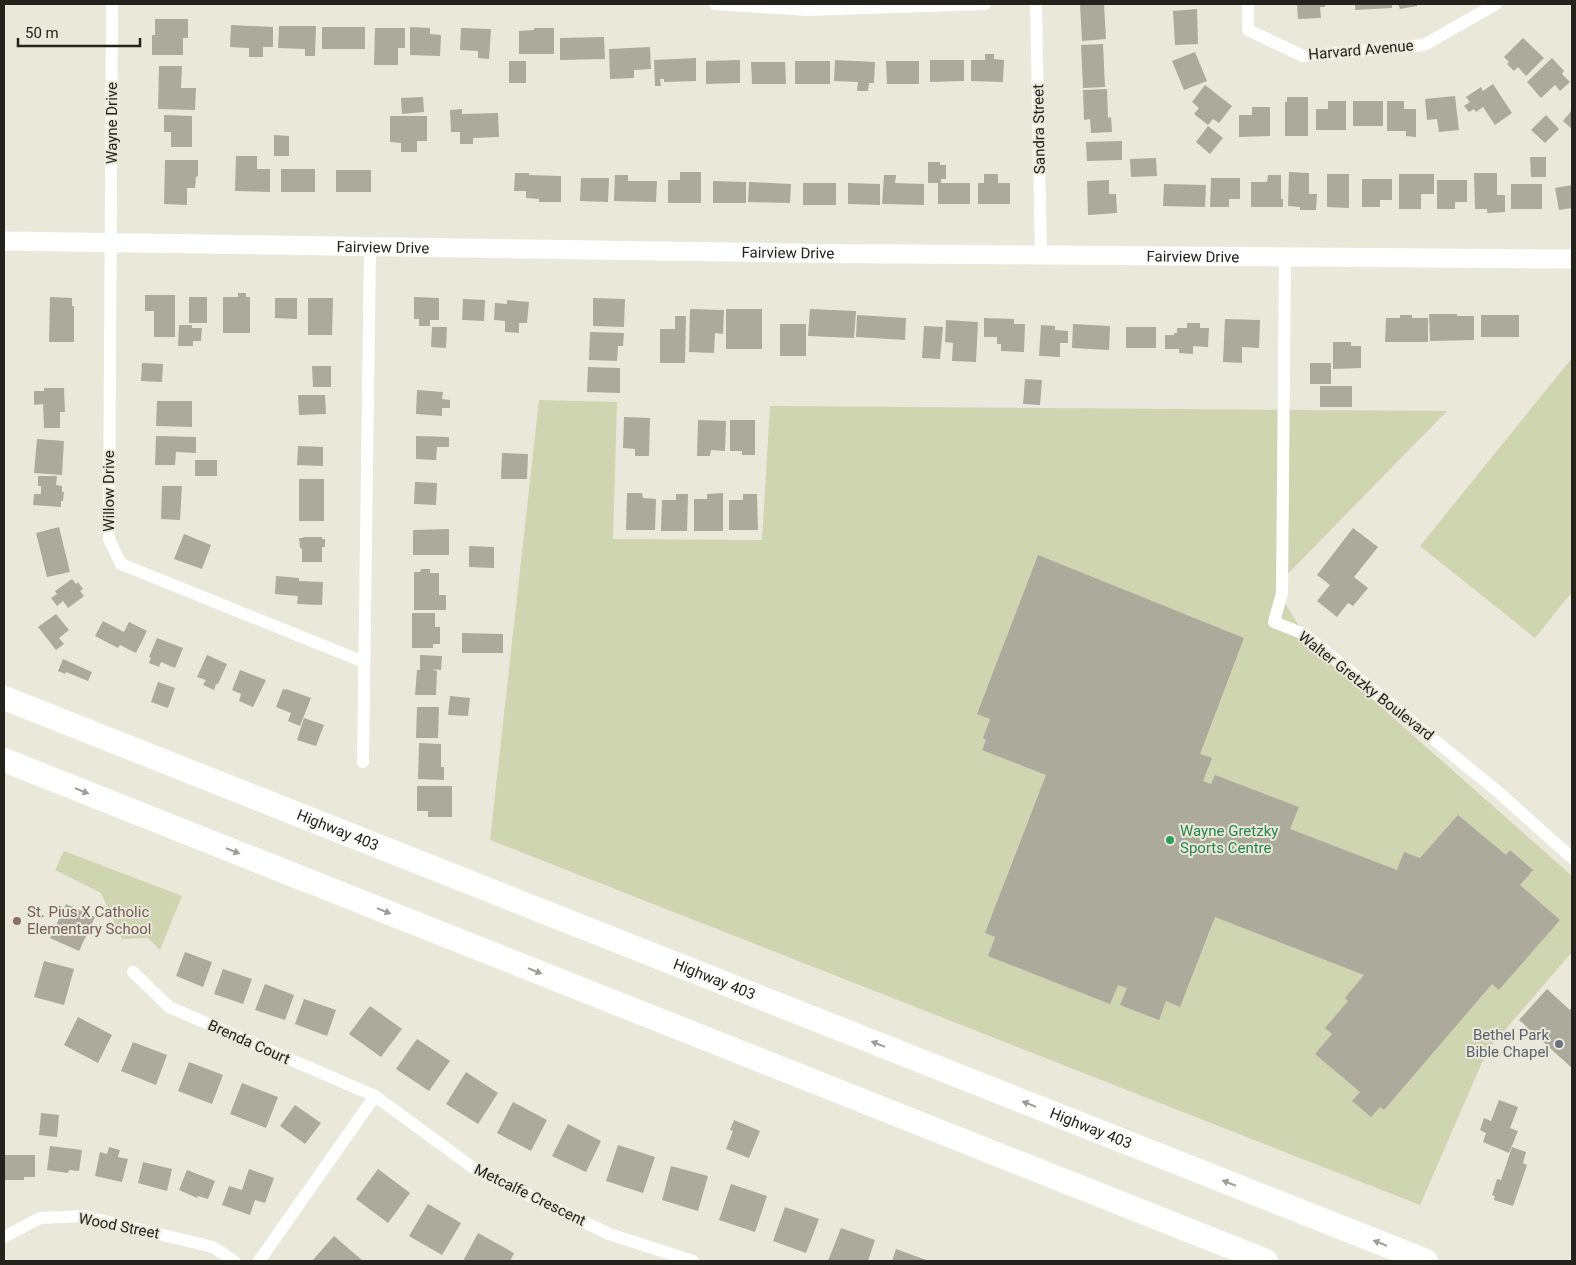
<svg xmlns="http://www.w3.org/2000/svg" width="1576" height="1265" font-family="Roboto,sans-serif">
  <rect width="100%" height="100%" fill="#eae8da"/>
  <!-- green -->
  <g fill="#cfd5b1">
    <polygon points="1572,358 1572,592 1535,638 1420,546"/>
    <polygon points="539,400 617,402 613,539 762,540 770,406 1447,411 1275,587 1311,645 1572,876 1572,952 1487,1051 1420,1205 490,840"/>
    <polygon points="64,851 182,896 160,950 148,938 122,939 101,893 55,870"/>
  </g>
  <!-- building -->
  <g fill="#acaa9d">
    <polygon points="1080,4 1104,4 1106,39 1082,41"/>
    <polygon points="1297,4 1325,4 1325,7 1320,7 1321,18 1298,19"/>
    <polygon points="1355,4 1392,4 1392,8 1355,10"/>
    <polygon points="1398,4 1417,4 1417,6 1400,9"/>
    <polygon points="1197,9 1198,44 1175,45 1173,11"/>
    <polygon points="155,19 188,19 188,38 183,38 183,55 152,55 152,35 155,35"/>
    <polygon points="231,25 273,27 273,47 263,47 263,57 249,57 249,48 230,47"/>
    <polygon points="279,26 316,26 315,56 305,56 305,49 278,48"/>
    <rect x="322" y="27" width="43" height="22"/>
    <polygon points="410,27 430,28 430,34 441,35 440,56 410,55"/>
    <polygon points="375,28 405,28 405,48 398,48 398,65 374,65"/>
    <polygon points="461,28 491,29 489,59 478,58 478,51 460,50"/>
    <polygon points="534,28 554,28 554,54 519,54 519,31 534,30"/>
    <polygon points="604,37 605,59 560,60 560,38"/>
    <polygon points="1523,38 1544,58 1526,76 1518,67 1514,71 1507,64 1509,62 1504,57"/>
    <polygon points="1103,44 1105,87 1083,88 1081,45"/>
    <polygon points="650,47 651,69 634,70 634,78 610,79 609,49"/>
    <polygon points="1195,52 1207,81 1184,90 1172,61"/>
    <polygon points="985,54 994,54 994,59 1004,60 1003,82 971,81 971,60 985,60"/>
    <polygon points="696,58 696,81 664,82 664,79 660,79 661,86 655,86 654,60"/>
    <polygon points="1552,58 1564,71 1562,74 1570,82 1560,91 1555,85 1541,98 1527,82"/>
    <polygon points="740,60 740,83 706,84 706,61"/>
    <polygon points="835,60 875,62 874,83 869,83 868,91 857,91 858,82 834,81"/>
    <polygon points="930,60 964,60 964,81 930,82"/>
    <rect x="509" y="61" width="17" height="22"/>
    <rect x="795" y="61" width="35" height="23"/>
    <polygon points="886,61 919,61 919,84 887,84"/>
    <polygon points="751,62 785,62 786,84 752,84"/>
    <polygon points="159,66 182,66 181,88 196,88 195,110 158,109"/>
    <polygon points="1493,84 1512,113 1495,125 1483,107 1476,112 1474,109 1469,112 1464,106 1470,102 1466,97 1481,87 1483,91"/>
    <polygon points="1205,85 1232,106 1219,123 1213,119 1208,125 1194,114 1199,108 1192,102"/>
    <polygon points="1107,89 1108,118 1111,117 1112,132 1091,133 1090,119 1084,120 1083,90"/>
    <polygon points="1455,96 1459,130 1439,132 1437,119 1427,120 1425,99"/>
    <polygon points="423,97 424,112 402,114 401,98"/>
    <polygon points="1287,97 1308,97 1308,136 1285,136 1285,102 1287,102"/>
    <polygon points="1328,101 1346,101 1346,130 1316,130 1316,109 1328,109"/>
    <rect x="1353" y="101" width="30" height="25"/>
    <polygon points="1387,101 1404,101 1404,109 1416,109 1416,137 1406,136 1406,131 1387,131"/>
    <polygon points="1252,107 1270,107 1270,136 1239,137 1239,115 1252,115"/>
    <polygon points="462,109 462,114 498,113 499,137 473,138 473,144 460,144 460,132 451,132 450,110"/>
    <polygon points="1572,110 1572,129 1563,121"/>
    <polygon points="164,115 192,116 192,147 171,147 171,132 164,132"/>
    <polygon points="1546,115 1559,129 1545,143 1531,130"/>
    <polygon points="390,116 427,116 427,141 417,141 417,152 401,152 401,143 390,142"/>
    <polygon points="1208,126 1223,138 1210,154 1196,142"/>
    <polygon points="274,135 289,136 289,156 274,156"/>
    <polygon points="1122,141 1122,160 1087,161 1086,142"/>
    <polygon points="236,156 257,156 257,169 270,169 270,192 235,191"/>
    <polygon points="1530,157 1546,157 1546,177 1531,177"/>
    <polygon points="1156,158 1157,176 1131,177 1130,159"/>
    <polygon points="165,160 198,160 198,177 196,176 195,188 187,188 187,205 164,204"/>
    <polygon points="928,162 940,162 940,165 946,165 946,179 941,179 941,183 970,183 970,204 938,204 938,183 928,183"/>
    <rect x="281" y="169" width="34" height="23"/>
    <rect x="336" y="170" width="35" height="22"/>
    <polygon points="680,172 701,172 701,203 668,203 668,180 680,180"/>
    <polygon points="1289,172 1309,173 1309,194 1317,194 1316,210 1300,210 1300,207 1288,206"/>
    <polygon points="515,173 529,173 529,175 561,176 561,202 539,202 539,199 526,198 526,191 514,191"/>
    <polygon points="1474,173 1497,173 1497,195 1505,195 1505,212 1487,213 1487,209 1475,209"/>
    <polygon points="984,174 998,174 998,183 1010,183 1010,204 978,204 978,183 984,183"/>
    <polygon points="1327,174 1349,174 1349,208 1327,207"/>
    <polygon points="1399,174 1434,174 1434,194 1421,194 1421,209 1399,209"/>
    <polygon points="615,175 628,175 628,181 657,181 656,202 614,201"/>
    <polygon points="884,175 896,175 895,183 924,184 924,205 882,204"/>
    <polygon points="1268,175 1281,175 1281,199 1283,199 1283,207 1251,207 1251,182 1267,182"/>
    <polygon points="581,178 609,178 608,202 580,201"/>
    <polygon points="1211,178 1240,178 1240,199 1229,199 1229,207 1210,207"/>
    <polygon points="1362,179 1392,179 1392,200 1380,200 1380,207 1362,207"/>
    <polygon points="1109,180 1109,194 1116,194 1117,213 1088,215 1087,181"/>
    <polygon points="1437,180 1467,180 1467,202 1455,202 1455,209 1437,209"/>
    <polygon points="713,181 746,182 746,203 713,203"/>
    <polygon points="749,182 791,184 790,203 748,202"/>
    <rect x="803" y="183" width="33" height="22"/>
    <polygon points="848,183 880,184 880,205 848,204"/>
    <polygon points="1164,184 1206,185 1205,207 1163,206"/>
    <rect x="1511" y="184" width="31" height="25"/>
    <polygon points="1572,185 1572,208 1559,210 1555,188"/>
    <polygon points="238,293 246,293 246,297 250,297 250,333 223,333 223,297 238,297"/>
    <polygon points="145,295 175,295 175,337 154,337 154,311 145,311"/>
    <polygon points="50,297 72,298 72,306 74,306 74,342 49,342"/>
    <rect x="189" y="297" width="18" height="26"/>
    <polygon points="414,297 439,298 439,320 430,320 430,326 419,326 419,319 414,319"/>
    <polygon points="275,298 297,298 297,319 275,318"/>
    <polygon points="308,298 333,298 332,335 308,335"/>
    <polygon points="593,298 625,299 624,327 593,326"/>
    <polygon points="463,299 485,300 484,321 462,320"/>
    <polygon points="507,300 529,302 527,323 519,323 519,333 505,332 505,321 494,320 495,303 507,304"/>
    <polygon points="690,309 724,310 723,334 715,333 714,353 689,352"/>
    <rect x="726" y="309" width="36" height="40"/>
    <polygon points="810,309 856,311 854,338 808,336"/>
    <polygon points="1429,314 1457,314 1457,316 1474,316 1474,340 1430,341"/>
    <polygon points="857,315 906,318 905,340 856,337"/>
    <polygon points="1400,315 1412,315 1412,318 1428,318 1428,342 1385,342 1386,318 1400,318"/>
    <rect x="1481" y="315" width="38" height="22"/>
    <polygon points="675,316 686,316 685,363 660,363 660,329 675,329"/>
    <polygon points="984,318 1014,319 1014,324 1025,324 1024,352 1001,351 1001,344 997,344 997,337 984,337"/>
    <polygon points="1225,319 1260,320 1259,348 1242,347 1242,363 1223,362"/>
    <polygon points="946,320 978,322 976,362 952,361 953,343 945,342"/>
    <polygon points="1187,323 1200,323 1200,328 1209,328 1208,347 1193,346 1193,354 1179,353 1179,349 1165,349 1165,335 1174,335 1174,333 1177,333 1177,328 1187,328"/>
    <rect x="780" y="324" width="26" height="32"/>
    <polygon points="1073,324 1110,326 1109,350 1072,348"/>
    <polygon points="179,325 192,325 192,328 202,328 201,341 193,341 193,346 178,346"/>
    <polygon points="1041,325 1055,326 1055,330 1068,331 1068,343 1060,343 1060,357 1039,356"/>
    <polygon points="924,326 943,327 940,359 922,358"/>
    <polygon points="432,327 447,327 446,348 431,347"/>
    <rect x="1126" y="327" width="30" height="21"/>
    <polygon points="590,332 624,333 623,346 618,346 617,361 589,360"/>
    <polygon points="1333,342 1351,342 1351,346 1361,346 1361,368 1333,369"/>
    <polygon points="142,363 163,364 162,382 141,381"/>
    <rect x="1310" y="363" width="21" height="21"/>
    <polygon points="312,366 331,366 331,387 313,387"/>
    <polygon points="588,367 620,368 620,393 587,392"/>
    <polygon points="1025,379 1042,380 1040,405 1023,404"/>
    <rect x="1320" y="386" width="32" height="21"/>
    <polygon points="44,388 64,388 65,412 60,412 60,428 44,428 43,404 34,405 34,391 44,391"/>
    <polygon points="417,390 443,392 442,399 450,400 450,408 442,408 442,416 416,414"/>
    <polygon points="298,395 325,395 326,414 299,415"/>
    <polygon points="157,401 192,401 192,427 156,426"/>
    <polygon points="624,417 650,418 649,456 635,456 635,449 623,448"/>
    <polygon points="698,420 726,421 725,451 711,450 710,456 697,456"/>
    <polygon points="730,420 755,420 755,455 742,455 742,451 730,451"/>
    <polygon points="156,436 196,437 196,453 176,452 175,465 155,465"/>
    <polygon points="416,436 449,437 449,447 437,447 436,460 416,459"/>
    <polygon points="37,439 64,441 62,475 34,473"/>
    <polygon points="298,446 323,447 323,466 297,465"/>
    <polygon points="502,453 528,454 527,479 501,479"/>
    <rect x="195" y="460" width="22" height="16"/>
    <polygon points="38,476 57,476 56,485 62,486 62,492 64,492 63,501 61,501 61,507 33,505 34,494 41,494 41,486 38,486"/>
    <rect x="299" y="479" width="25" height="42"/>
    <polygon points="415,482 437,483 436,505 414,504"/>
    <polygon points="162,486 182,486 180,520 161,519"/>
    <polygon points="627,493 642,493 643,498 656,499 655,530 626,530"/>
    <polygon points="723,493 723,531 694,531 694,499 707,499 707,494"/>
    <polygon points="676,494 688,494 687,531 661,531 662,500 676,500"/>
    <polygon points="743,494 757,494 758,530 729,530 729,500 743,500"/>
    <polygon points="59,527 70,572 47,577 36,533"/>
    <polygon points="1353,528 1378,547 1354,577 1368,588 1353,606 1348,603 1337,617 1317,601 1330,585 1317,575"/>
    <polygon points="449,529 449,555 413,555 413,530"/>
    <polygon points="184,534 211,545 202,569 174,559"/>
    <polygon points="303,537 322,537 322,539 325,539 325,547 322,547 322,562 302,562 302,549 300,548 299,538 303,538"/>
    <polygon points="469,546 494,547 494,568 469,567"/>
    <polygon points="1038,555 1244,638 1200,754 1212,758 1203,781 1211,784 1215,775 1299,807 1290,829 1397,870 1404,852 1420,858 1458,815 1506,855 1510,850 1533,870 1520,885 1560,920 1499,990 1492,984 1384,1110 1380,1107 1371,1117 1352,1101 1360,1092 1315,1054 1332,1034 1325,1028 1348,1001 1345,998 1364,975 1341,966 1215,917 1180,1007 1166,1001 1159,1020 1120,1005 1127,988 1118,985 1110,1004 988,956 995,937 985,933 1046,775 982,750 986,740 983,738 990,719 977,714"/>
    <polygon points="421,569 430,569 430,573 439,573 439,595 446,595 446,610 414,610 414,572 420,572"/>
    <polygon points="276,576 299,578 299,581 323,582 322,605 297,604 298,596 275,594"/>
    <polygon points="72,579 76,584 78,582 83,589 80,591 84,596 68,608 63,601 57,606 51,598 57,594 55,591"/>
    <polygon points="412,613 435,613 435,627 440,627 440,644 433,644 433,648 412,648"/>
    <polygon points="56,614 69,630 59,638 64,644 56,650 38,627"/>
    <polygon points="103,621 124,632 129,622 147,631 136,653 120,645 118,648 95,636"/>
    <polygon points="462,633 503,634 503,653 462,653"/>
    <polygon points="157,638 183,648 175,668 161,662 159,667 149,663 151,658 149,657"/>
    <polygon points="207,655 227,664 218,684 216,684 214,690 203,685 206,680 197,677"/>
    <polygon points="420,655 442,656 441,670 432,669 437,671 436,695 415,695 417,670 420,670"/>
    <polygon points="63,659 92,672 88,681 66,672 65,674 58,671"/>
    <polygon points="240,670 266,680 253,707 239,701 241,694 232,690"/>
    <polygon points="158,682 175,688 168,708 151,702"/>
    <polygon points="283,689 286,690 286,689 311,698 300,726 288,721 291,713 276,707"/>
    <polygon points="450,696 470,698 468,716 448,715"/>
    <polygon points="417,707 439,707 438,738 416,738"/>
    <polygon points="304,718 324,725 316,746 297,740"/>
    <polygon points="419,743 441,744 441,767 444,767 444,780 418,779"/>
    <polygon points="417,786 452,786 452,817 428,817 428,811 417,811"/>
    <polygon points="66,904 95,917 79,951 50,938"/>
    <polygon points="185,952 212,962 203,987 176,976"/>
    <polygon points="44,961 74,969 64,1005 34,997"/>
    <polygon points="223,969 252,979 243,1004 214,994"/>
    <polygon points="265,984 294,995 285,1020 255,1010"/>
    <polygon points="1547,989 1570,1010 1572,1007 1572,1068 1519,1020"/>
    <polygon points="304,999 336,1010 327,1036 295,1024"/>
    <polygon points="370,1006 402,1029 381,1057 349,1034"/>
    <polygon points="78,1017 112,1035 98,1063 64,1045"/>
    <polygon points="417,1039 450,1061 429,1091 396,1069"/>
    <polygon points="133,1042 167,1055 156,1085 121,1071"/>
    <polygon points="189,1062 223,1075 212,1104 178,1091"/>
    <polygon points="466,1072 498,1093 478,1124 446,1104"/>
    <polygon points="242,1083 278,1097 266,1128 230,1114"/>
    <polygon points="1499,1100 1518,1107 1510,1128 1518,1131 1509,1153 1483,1142 1486,1133 1480,1130 1484,1118 1491,1121"/>
    <polygon points="513,1102 547,1120 531,1151 497,1133"/>
    <polygon points="295,1105 321,1123 305,1144 280,1126"/>
    <polygon points="41,1113 59,1115 57,1137 39,1135"/>
    <polygon points="734,1120 760,1131 749,1158 726,1149 733,1131 730,1130"/>
    <polygon points="568,1124 601,1141 586,1172 552,1156"/>
    <polygon points="618,1145 655,1157 643,1193 606,1181"/>
    <polygon points="50,1146 82,1150 79,1171 69,1170 68,1173 47,1170"/>
    <polygon points="109,1147 120,1150 118,1157 128,1159 122,1182 95,1176 100,1152 107,1154"/>
    <polygon points="1512,1147 1526,1152 1523,1163 1527,1165 1513,1206 1494,1200 1495,1196 1492,1195 1497,1179 1501,1180"/>
    <polygon points="4,1155 35,1155 35,1177 24,1177 24,1180 4,1180"/>
    <polygon points="143,1162 172,1169 167,1191 138,1183"/>
    <polygon points="671,1166 708,1176 698,1211 662,1200"/>
    <polygon points="249,1169 274,1178 265,1203 255,1200 250,1215 222,1205 229,1186 242,1190"/>
    <polygon points="378,1169 410,1193 388,1223 356,1199"/>
    <polygon points="187,1170 215,1181 208,1199 198,1196 197,1198 179,1190"/>
    <polygon points="731,1184 767,1196 755,1232 719,1220"/>
    <polygon points="428,1204 461,1223 442,1255 409,1236"/>
    <polygon points="785,1207 819,1219 806,1253 773,1241"/>
    <polygon points="841,1228 875,1240 868,1261 828,1261"/>
    <polygon points="478,1233 514,1253 510,1261 463,1261"/>
    <polygon points="334,1236 363,1261 312,1261"/>
    <polygon points="896,1249 929,1261 892,1261"/>
  </g>
  <g fill="none" stroke-linecap="round" stroke-linejoin="round">
    <!-- minor -->
    <g stroke="#fff" stroke-width="12">
      <polyline points="112,4 109,539 121,564 364,662"/>
      <polyline points="715,4 807,10 985,4"/>
      <polyline points="1036,4 1041,255"/>
      <polyline points="1248,4 1248,30 1303,56 1424,45 1496,4"/>
      <polyline points="1285,258 1282,593 1274,622 1304,634 1496,790 1572,858"/>
      <polyline points="363,762 370,248"/>
      <polyline points="133,972 169,1007 375,1096 476,1170 609,1234 693,1261"/>
      <polyline points="4,1237 40,1218 84,1216 213,1247 234,1261"/>
      <polyline points="259,1261 375,1096"/>
    </g>
    <!-- secondary -->
    <path stroke="#fff" stroke-width="19" id="s1" d="M4,241C527,251 1049,257 1572,259"/>
    <!-- motorway -->
    <g stroke="#fff" stroke-width="24">
      <path id="s2" d="M4,698L1426,1261"/>
      <polyline points="4,760 1266,1261"/>
    </g>
  </g>
  <!-- one-way arrows -->
  <defs><path id="oneway-solid" d="M-6-.8H1V-3.2L6.5 0L1 3.2V.8H-6Z" transform="scale(1.25)"/></defs>
  <g fill="#9c9c99">
    <use href="#oneway-solid" transform="translate(82 791) rotate(22)"/>
    <use href="#oneway-solid" transform="translate(233 851) rotate(22)"/>
    <use href="#oneway-solid" transform="translate(384 911) rotate(22)"/>
    <use href="#oneway-solid" transform="translate(535 971) rotate(22)"/>
    <use href="#oneway-solid" transform="translate(878 1044) rotate(-158)"/>
    <use href="#oneway-solid" transform="translate(1029 1104) rotate(-158)"/>
    <use href="#oneway-solid" transform="translate(1229 1183) rotate(-158)"/>
    <use href="#oneway-solid" transform="translate(1380 1243) rotate(-158)"/>
  </g>
  <!-- markers -->
  <circle fill="#2e9e5b" stroke="#eae8da" stroke-width="2" cx="1170" cy="840" r="5"/>
  <circle fill="#8d6e63" stroke="#eae8da" stroke-width="2" cx="17" cy="921" r="5"/>
  <circle fill="#6b7280" stroke="#eae8da" stroke-width="2" cx="1559" cy="1044" r="5"/>
  <g text-anchor="middle" stroke-width="4" stroke-linejoin="round" paint-order="stroke">
    <!-- street labels -->
    <g font-size="15" fill="#23221d" stroke="#eae8da">
      <text transform="translate(1361 50) rotate(-5)" y="5">Harvard Avenue</text>
      <text transform="translate(112 123) rotate(-90)" y="5">Wayne Drive</text>
      <text transform="translate(1039 129) rotate(-91)" y="5">Sandra Street</text>
      <text dy="5" stroke="none"><textPath href="#s1" startOffset="379">Fairview Drive</textPath></text>
      <text dy="5" stroke="none"><textPath href="#s1" startOffset="784">Fairview Drive</textPath></text>
      <text dy="5" stroke="none"><textPath href="#s1" startOffset="1189">Fairview Drive</textPath></text>
      <text transform="translate(109 491) rotate(-90)" y="5">Willow Drive</text>
      <text transform="translate(1366 686) rotate(38)" y="5">Walter Gretzky Boulevard</text>
      <text dy="5" stroke="none"><textPath href="#s2" startOffset="359">Highway 403</textPath></text>
      <text dy="5" stroke="none"><textPath href="#s2" startOffset="764">Highway 403</textPath></text>
      <text transform="translate(249 1042) rotate(24)" y="5">Brenda Court</text>
      <text dy="5" stroke="none"><textPath href="#s2" startOffset="1169">Highway 403</textPath></text>
      <text transform="translate(530 1195) rotate(26)" y="5">Metcalfe Crescent</text>
      <text transform="translate(119 1226) rotate(11)" y="5">Wood Street</text>
    </g>
    <!-- leisure labels -->
    <g font-size="15" fill="#27864d" stroke="#eae8da" text-anchor="start">
      <text x="1180" y="836">Wayne Gretzky<tspan x="1180" dy="17">Sports Centre</tspan></text>
    </g>
    <!-- education labels -->
    <g font-size="15" fill="#785e54" stroke="#eae8da" text-anchor="start">
      <text x="27" y="917">St. Pius X Catholic<tspan x="27" dy="17">Elementary School</tspan></text>
    </g>
    <!-- worship labels -->
    <g font-size="15" fill="#5b616d" stroke="#eae8da" text-anchor="end">
      <text x="1549" y="1040">Bethel Park<tspan x="1549" dy="17">Bible Chapel</tspan></text>
    </g>
  </g>
  <!-- border -->
  <rect width="1576" height="1265" fill="none" stroke="#23221d" stroke-width="10"/>
  <!-- scale -->
  <path d="M18 38v8h122v-8" fill="none" stroke="#23221d" stroke-width="2.5"/>
  <text x="25" y="38" font-size="15" fill="#23221d" stroke="#eae8da" stroke-width="4" paint-order="stroke">50 m</text>
</svg>
